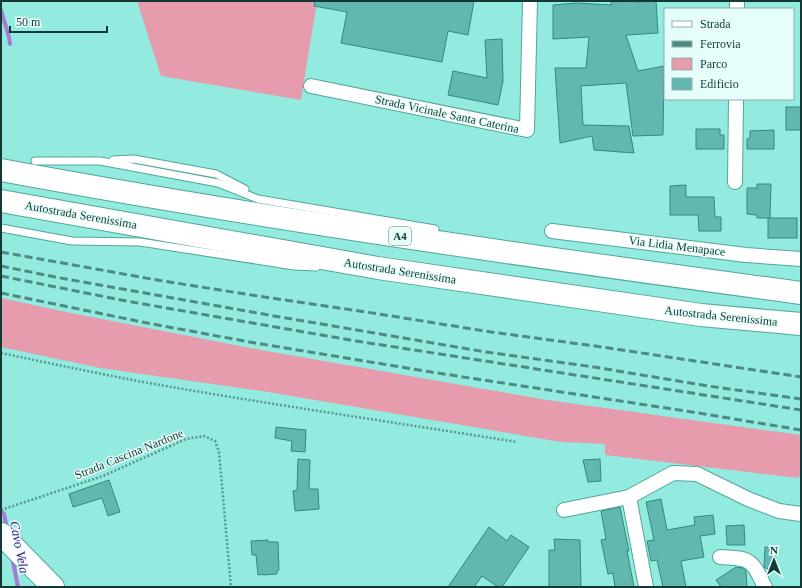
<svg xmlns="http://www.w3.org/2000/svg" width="802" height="588" font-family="Georgia,serif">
  <rect width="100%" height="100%" fill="#93eade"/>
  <!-- green -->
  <g fill="#e79cad">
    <polygon points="137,1 317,1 301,100 161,76"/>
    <polygon points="1,298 66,312 250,348 547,400 801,435 801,473 798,478 605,455 605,444 561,442 262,391 100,368 1,347"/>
  </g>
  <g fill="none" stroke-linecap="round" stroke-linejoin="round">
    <!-- stream -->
    <g stroke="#a67bd5" stroke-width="4">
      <polyline points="1,10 9,37 10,44"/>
      <polyline points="1,511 4,514 7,529"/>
      <polyline points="12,557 18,587"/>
    </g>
  </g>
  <!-- building -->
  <g fill="#62b8ae" stroke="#308a80">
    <polygon points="315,1 474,1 468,35 448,31 442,62 341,43 347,12 314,6"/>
    <polygon points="611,1 643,2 644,1 656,1 658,33 626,35 638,71 664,66 663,135 633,136 626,83 581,86 583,125 629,126 634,153 594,150 592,136 560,143 555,68 586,68 589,37 553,39 553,5 577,3 611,5"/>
    <polygon points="502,39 503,81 498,105 448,95 453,71 487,78 485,40"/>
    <rect x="786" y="107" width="15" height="23"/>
    <polygon points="696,129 720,129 720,135 724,135 724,149 696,149"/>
    <polygon points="774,130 774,149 747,149 747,139 750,138 750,131"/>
    <polygon points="757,184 771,184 770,218 757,218 757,215 747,214 747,188 757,188"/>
    <polygon points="686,185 686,197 714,197 715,217 721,217 721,231 699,231 698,215 670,215 670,186"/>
    <rect x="768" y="218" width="29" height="20"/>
    <polygon points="276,427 306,430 305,452 291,451 292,441 275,438"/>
    <polygon points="298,459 310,460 309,489 318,489 319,509 295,511 293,491 297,490"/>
    <polygon points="600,459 601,481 588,482 583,460"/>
    <polygon points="109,480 120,512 108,516 102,498 73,507 69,494"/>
    <polygon points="661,499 667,530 695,525 694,517 713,515 715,534 700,536 704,557 681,561 686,587 663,587 657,560 651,561 647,541 654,540 646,502"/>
    <polygon points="620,507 629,551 627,551 634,587 615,587 613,573 608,574 601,540 606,539 601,511"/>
    <polygon points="744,525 745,545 727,545 726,526"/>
    <polygon points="489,527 507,541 511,535 529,547 502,587 498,587 482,576 474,587 448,587"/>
    <polygon points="554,539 580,540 581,587 549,587 549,550 555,550"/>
    <polygon points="268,540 268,542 278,542 279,570 277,571 277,574 263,575 263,574 258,575 256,555 252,555 251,541"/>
    <polygon points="765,547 776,548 775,570 765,568 764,567"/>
    <polygon points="736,567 743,568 746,571 747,587 721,587 716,580"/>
  </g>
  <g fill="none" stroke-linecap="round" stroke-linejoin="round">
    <defs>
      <g id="lane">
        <polyline points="113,160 134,159 216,174 245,189"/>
        <polyline points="35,161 100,161 218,183 258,199 435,229"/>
        <polyline points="1,228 72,241 140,242 294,266 316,267"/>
      </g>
      <g id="street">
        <polyline points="737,9 737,1"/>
        <polyline points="311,86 527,130 530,1"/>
        <polyline points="735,182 736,99"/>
        <polyline points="552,231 746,255 801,259"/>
        <polyline points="629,497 646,587"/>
        <polyline points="564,510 629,497 673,473 697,474 748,499 779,511 801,514"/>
        <path d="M720,557C729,558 742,557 749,562C756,566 761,580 765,587"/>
      </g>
      <polyline id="primary" points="1,534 53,587"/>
      <g id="highway">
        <path d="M1,170C266,219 534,257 801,293"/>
        <polyline points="1,201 378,268 701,315 801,324"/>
      </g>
    </defs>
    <!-- lane casing -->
    <use href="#lane" stroke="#50a79c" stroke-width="9"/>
    <!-- street casing -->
    <use href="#street" stroke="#50a79c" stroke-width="16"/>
    <!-- primary casing -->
    <use href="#primary" stroke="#50a79c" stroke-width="24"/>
    <!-- highway casing -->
    <use href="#highway" stroke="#50a79c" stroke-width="24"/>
    <!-- path -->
    <g stroke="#589890" stroke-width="2.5" stroke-dasharray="2 2" stroke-linecap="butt">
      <path d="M1,353C48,363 96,373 143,382C267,404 392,422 517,442"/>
      <polyline points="1,510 103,476 186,439 204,436 215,441 219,452 231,587"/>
    </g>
    <!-- lane -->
    <use href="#lane" stroke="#fff" stroke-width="7"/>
    <!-- street -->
    <use href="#street" stroke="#fff" stroke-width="14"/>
    <!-- primary -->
    <use href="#primary" stroke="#fff" stroke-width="22"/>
    <!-- highway -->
    <use href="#highway" stroke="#fff" stroke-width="22"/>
    <!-- rail -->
    <g stroke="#4e8a82" stroke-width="3" stroke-dasharray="8 4" stroke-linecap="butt">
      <polyline points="1,252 157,280 258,296 379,314 491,332 602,347 801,377"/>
      <polyline points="1,266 55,277 280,317 486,352 594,367 708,386 801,399"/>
      <polyline points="1,276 126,301 356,341 801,410"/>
      <polyline points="1,293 147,323 255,343 431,372 692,412 801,430"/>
    </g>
  </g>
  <g text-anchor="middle" stroke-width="3" stroke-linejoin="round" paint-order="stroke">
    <!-- shield labels -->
    <rect fill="#e6fefa" stroke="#537470" stroke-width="1" x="389" y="227" width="22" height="18" rx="3"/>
    <g font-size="11" font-weight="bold" fill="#143935">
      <text x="400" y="240">A4</text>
    </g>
    <!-- street labels -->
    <g font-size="12" fill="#143935" stroke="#e6fefa">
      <text transform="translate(447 114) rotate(12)" y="4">Strada Vicinale Santa Caterina</text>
      <text transform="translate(81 215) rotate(10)" y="4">Autostrada Serenissima</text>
      <text transform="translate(677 246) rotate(7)" y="4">Via Lidia Menapace</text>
      <text transform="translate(400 271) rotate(9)" y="4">Autostrada Serenissima</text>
      <text transform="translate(721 316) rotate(6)" y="4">Autostrada Serenissima</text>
      <text transform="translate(129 454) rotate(-22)" y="4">Strada Cascina Nardone</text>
    </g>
    <!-- water labels -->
    <g font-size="13" font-style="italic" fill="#4a0577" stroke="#e6fefa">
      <text transform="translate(20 547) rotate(79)" y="5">Cavo Vela</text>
    </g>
  </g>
  <!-- border -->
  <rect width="802" height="588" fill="none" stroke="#143935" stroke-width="4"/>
  <!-- legend -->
  <rect x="664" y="8" width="130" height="92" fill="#e6fefa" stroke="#92afab"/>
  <rect x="672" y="21" width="20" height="6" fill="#ffffff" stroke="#92afab"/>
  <text x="700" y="28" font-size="12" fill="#143935">Strada</text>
  <rect x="672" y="41" width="20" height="6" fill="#4e8a82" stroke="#92afab"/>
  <text x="700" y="48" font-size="12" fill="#143935">Ferrovia</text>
  <rect x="672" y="58" width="20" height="12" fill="#e79cad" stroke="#92afab"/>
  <text x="700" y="68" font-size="12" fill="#143935">Parco</text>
  <rect x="672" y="78" width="20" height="12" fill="#62b8ae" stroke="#92afab"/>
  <text x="700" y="88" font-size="12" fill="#143935">Edificio</text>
  <!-- north arrow -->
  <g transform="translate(774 560)" stroke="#e6fefa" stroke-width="3" paint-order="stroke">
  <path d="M0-3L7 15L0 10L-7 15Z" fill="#143935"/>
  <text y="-6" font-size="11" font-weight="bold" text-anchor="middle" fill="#143935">N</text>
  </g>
  <!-- scale -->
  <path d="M10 26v6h97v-6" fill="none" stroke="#143935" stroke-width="2"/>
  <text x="16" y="26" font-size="12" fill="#143935" stroke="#e6fefa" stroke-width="3" paint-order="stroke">50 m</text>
</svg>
